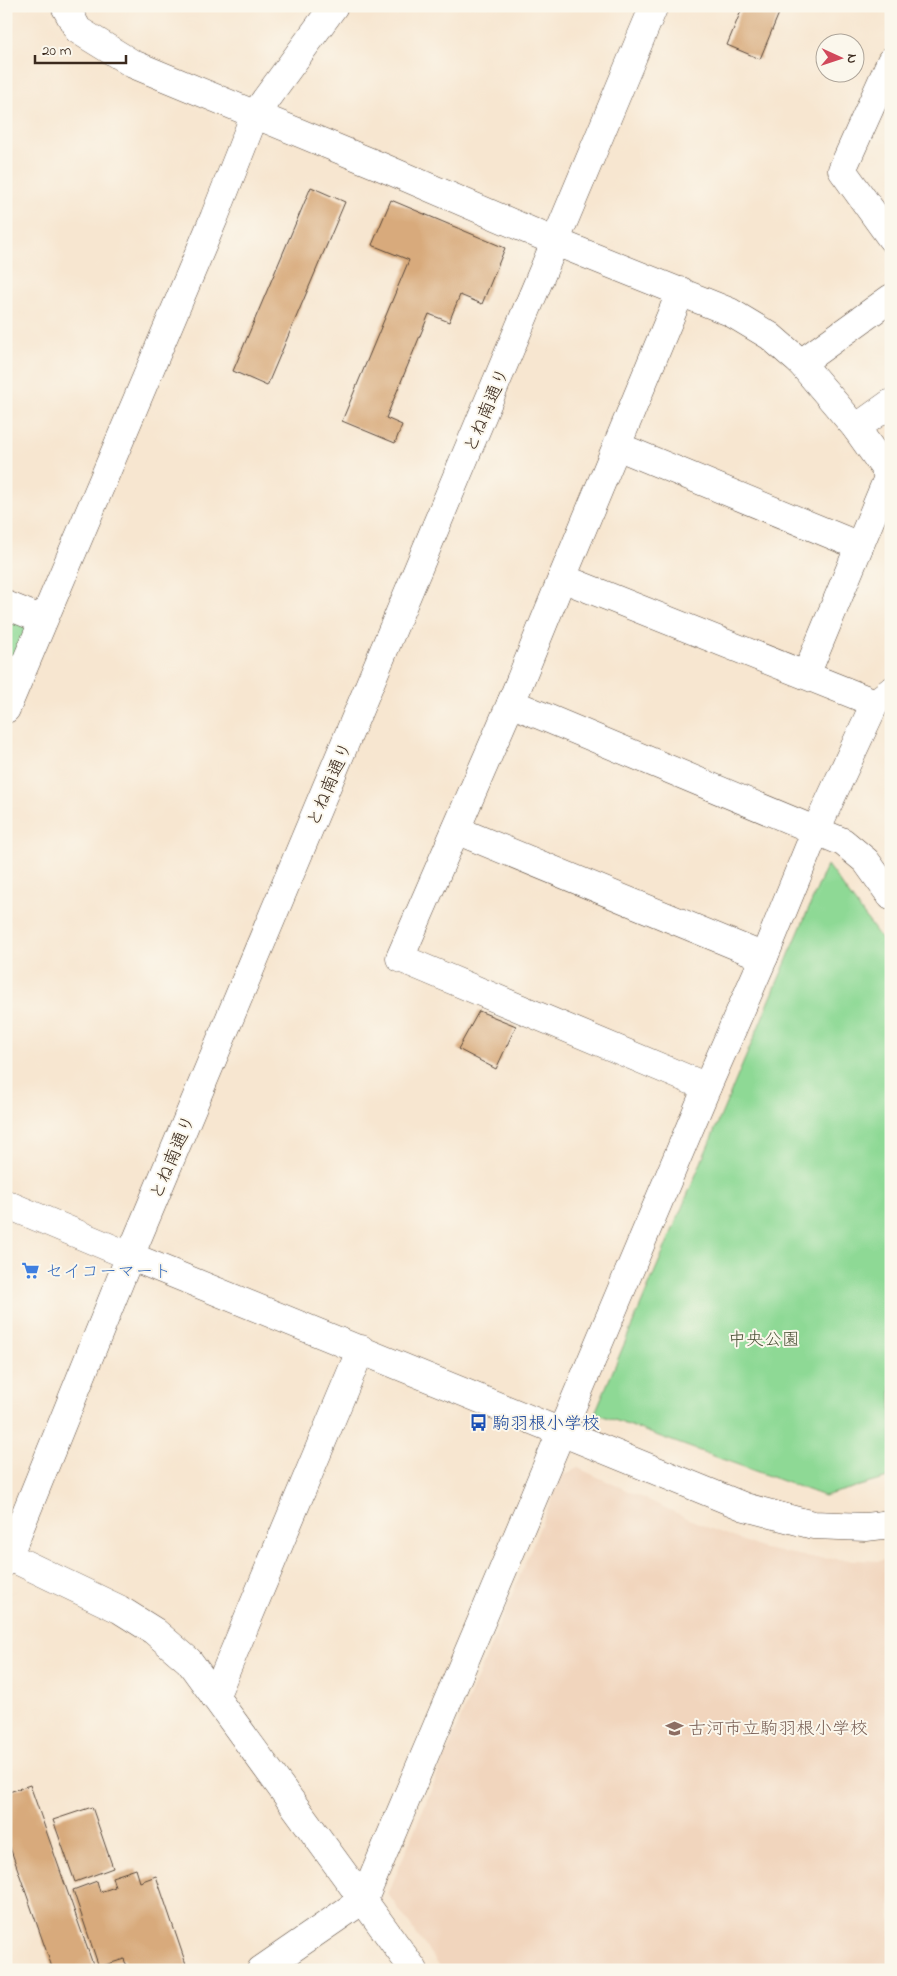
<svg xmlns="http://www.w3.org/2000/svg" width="897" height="1976" font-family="'Indie Flower','Klee One',sans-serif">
  <rect width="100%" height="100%" fill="#fbf7ec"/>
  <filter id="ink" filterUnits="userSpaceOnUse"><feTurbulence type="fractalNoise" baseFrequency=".02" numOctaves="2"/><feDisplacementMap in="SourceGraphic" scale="10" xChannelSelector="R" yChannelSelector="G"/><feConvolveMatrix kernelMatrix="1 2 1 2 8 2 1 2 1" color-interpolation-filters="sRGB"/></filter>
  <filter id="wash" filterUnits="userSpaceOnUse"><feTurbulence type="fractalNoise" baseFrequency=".0096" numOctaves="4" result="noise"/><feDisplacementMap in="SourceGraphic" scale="20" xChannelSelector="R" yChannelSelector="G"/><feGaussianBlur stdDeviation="1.12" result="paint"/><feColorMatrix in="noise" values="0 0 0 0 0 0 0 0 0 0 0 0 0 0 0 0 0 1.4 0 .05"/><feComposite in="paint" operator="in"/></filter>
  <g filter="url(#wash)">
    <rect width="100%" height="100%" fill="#f7e6d0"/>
    <!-- built -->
    <polygon fill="#f1d5bd" points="578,1468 709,1528 764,1549 815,1558 879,1561 891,1559 891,1970 442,1970 388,1894 561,1476"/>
    <!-- green -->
    <g fill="#8ed995" stroke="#64825a">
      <polygon points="6,605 43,620 6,709"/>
      <polygon points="827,865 891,952 891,1477 824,1496 595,1413"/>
    </g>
    <g id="blocks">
      <!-- building -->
      <g fill="#d8aa7c">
        <polygon points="743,6 782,6 760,59 727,45"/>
        <polygon points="311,187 345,202 267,386 233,371"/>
        <polygon points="391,200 505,248 482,304 460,295 449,322 429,314 386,418 402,425 395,443 342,421 409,260 372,245"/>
        <polygon points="479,1011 516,1026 496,1069 458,1049"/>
        <polygon points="30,1785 95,1970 53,1970 6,1836 6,1793"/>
        <polygon points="92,1807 113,1868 75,1882 53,1820"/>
        <polygon points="136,1869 140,1882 156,1876 188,1970 128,1970 124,1959 99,1967 73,1890 97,1881 100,1892 115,1887 112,1877"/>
      </g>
    </g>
  </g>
  <g filter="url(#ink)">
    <use href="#blocks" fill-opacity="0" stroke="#574639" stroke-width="1"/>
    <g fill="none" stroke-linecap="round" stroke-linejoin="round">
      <defs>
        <g id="minor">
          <polyline points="65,6 78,30 133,64 382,167 556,242 730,312 770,336 801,363 856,428 891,477"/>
          <polyline points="891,61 842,170 891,238"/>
          <polyline points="681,291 562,578 875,703"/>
          <polyline points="801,363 891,298"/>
          <polyline points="856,428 891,403"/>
          <polyline points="617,446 859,546"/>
          <polyline points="562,578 511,703 400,958 707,1087"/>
          <polyline points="6,605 43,620"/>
          <polyline points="806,675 889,475"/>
          <polyline points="511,703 843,842 866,861 891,896"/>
          <polyline points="6,709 214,218 255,114 334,6"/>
          <polyline points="456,830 764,957"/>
          <polyline points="6,1204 130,1256"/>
          <polyline points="6,1555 119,1609 154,1631 189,1661 414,1970"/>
          <polyline points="215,1697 361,1349"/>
          <polyline points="261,1970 364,1899 707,1087 764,957 816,830 875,703 891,691"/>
        </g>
        <g id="tertiary">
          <polyline points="130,1256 745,1507 813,1525 866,1527 891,1524"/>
          <polyline points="6,1562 130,1256 654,6"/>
        </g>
      </defs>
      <!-- minor casing -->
      <use href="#minor" stroke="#574639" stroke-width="29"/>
      <!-- tertiary casing -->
      <use href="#tertiary" stroke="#574639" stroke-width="29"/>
      <!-- minor -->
      <use href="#minor" stroke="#fff" stroke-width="28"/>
      <!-- tertiary -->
      <use href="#tertiary" stroke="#fff" stroke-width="28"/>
    </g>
  </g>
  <!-- icons -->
  <defs>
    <symbol id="supermarket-bare" viewBox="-9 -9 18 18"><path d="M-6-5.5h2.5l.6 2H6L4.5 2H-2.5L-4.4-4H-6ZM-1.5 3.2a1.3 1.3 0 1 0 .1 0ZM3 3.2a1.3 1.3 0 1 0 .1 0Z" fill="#3f7fe0" stroke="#fbf7ec" stroke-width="2.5" paint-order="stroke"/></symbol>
    <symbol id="bus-bare" viewBox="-9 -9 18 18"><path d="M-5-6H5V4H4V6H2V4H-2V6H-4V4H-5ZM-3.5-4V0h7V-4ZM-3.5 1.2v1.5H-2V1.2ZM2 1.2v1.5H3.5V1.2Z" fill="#1a4fb4" stroke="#fbf7ec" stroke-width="2.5" paint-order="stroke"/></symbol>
    <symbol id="school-bare" viewBox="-9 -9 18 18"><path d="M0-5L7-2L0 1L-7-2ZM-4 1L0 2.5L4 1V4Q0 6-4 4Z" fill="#8d6e63" stroke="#fbf7ec" stroke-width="2.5" paint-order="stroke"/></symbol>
  </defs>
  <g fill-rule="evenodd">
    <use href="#supermarket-bare" x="18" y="1258" width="25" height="25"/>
    <use href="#bus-bare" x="466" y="1410" width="25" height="25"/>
    <use href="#school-bare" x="662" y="1716" width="25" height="25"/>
  </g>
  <g text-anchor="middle" stroke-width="4" stroke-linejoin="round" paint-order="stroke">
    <!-- street labels -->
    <g font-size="18" fill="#3b2a1e" stroke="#fbf7ec">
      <text transform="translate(486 410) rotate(-67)" y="6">とね南通り</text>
      <text transform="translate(329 784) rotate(-67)" y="6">とね南通り</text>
      <text transform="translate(172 1157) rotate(-67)" y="6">とね南通り</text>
    </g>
    <!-- shop labels -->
    <g font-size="18" fill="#366cbe" stroke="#fbf7ec" text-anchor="start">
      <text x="45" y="1277">セイコーマート</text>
    </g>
    <!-- park labels -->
    <g font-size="18" fill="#50563c" stroke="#fbf7ec">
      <text x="764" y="1345">中央公園</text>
    </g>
    <!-- transit labels -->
    <g font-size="18" fill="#164399" stroke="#fbf7ec" text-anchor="start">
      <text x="492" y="1429">駒羽根小学校</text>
    </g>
    <!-- education labels -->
    <g font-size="18" fill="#785e54" stroke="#fbf7ec" text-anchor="start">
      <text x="688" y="1734">古河市立駒羽根小学校</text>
    </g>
  </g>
  <!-- margin -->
  <rect width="897" height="1976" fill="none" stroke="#fbf7ec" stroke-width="25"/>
  <!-- north arrow -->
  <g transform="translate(840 58) rotate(93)"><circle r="24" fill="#fbf7ec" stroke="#aea59a"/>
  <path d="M0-4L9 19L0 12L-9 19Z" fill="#d1495b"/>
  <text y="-8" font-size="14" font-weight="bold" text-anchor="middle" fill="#3b2a1e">N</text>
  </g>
  <!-- scale -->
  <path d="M35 55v8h91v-8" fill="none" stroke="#3b2a1e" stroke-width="2.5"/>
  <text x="42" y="55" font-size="15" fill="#3b2a1e" stroke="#fbf7ec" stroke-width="4" paint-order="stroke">20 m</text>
</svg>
